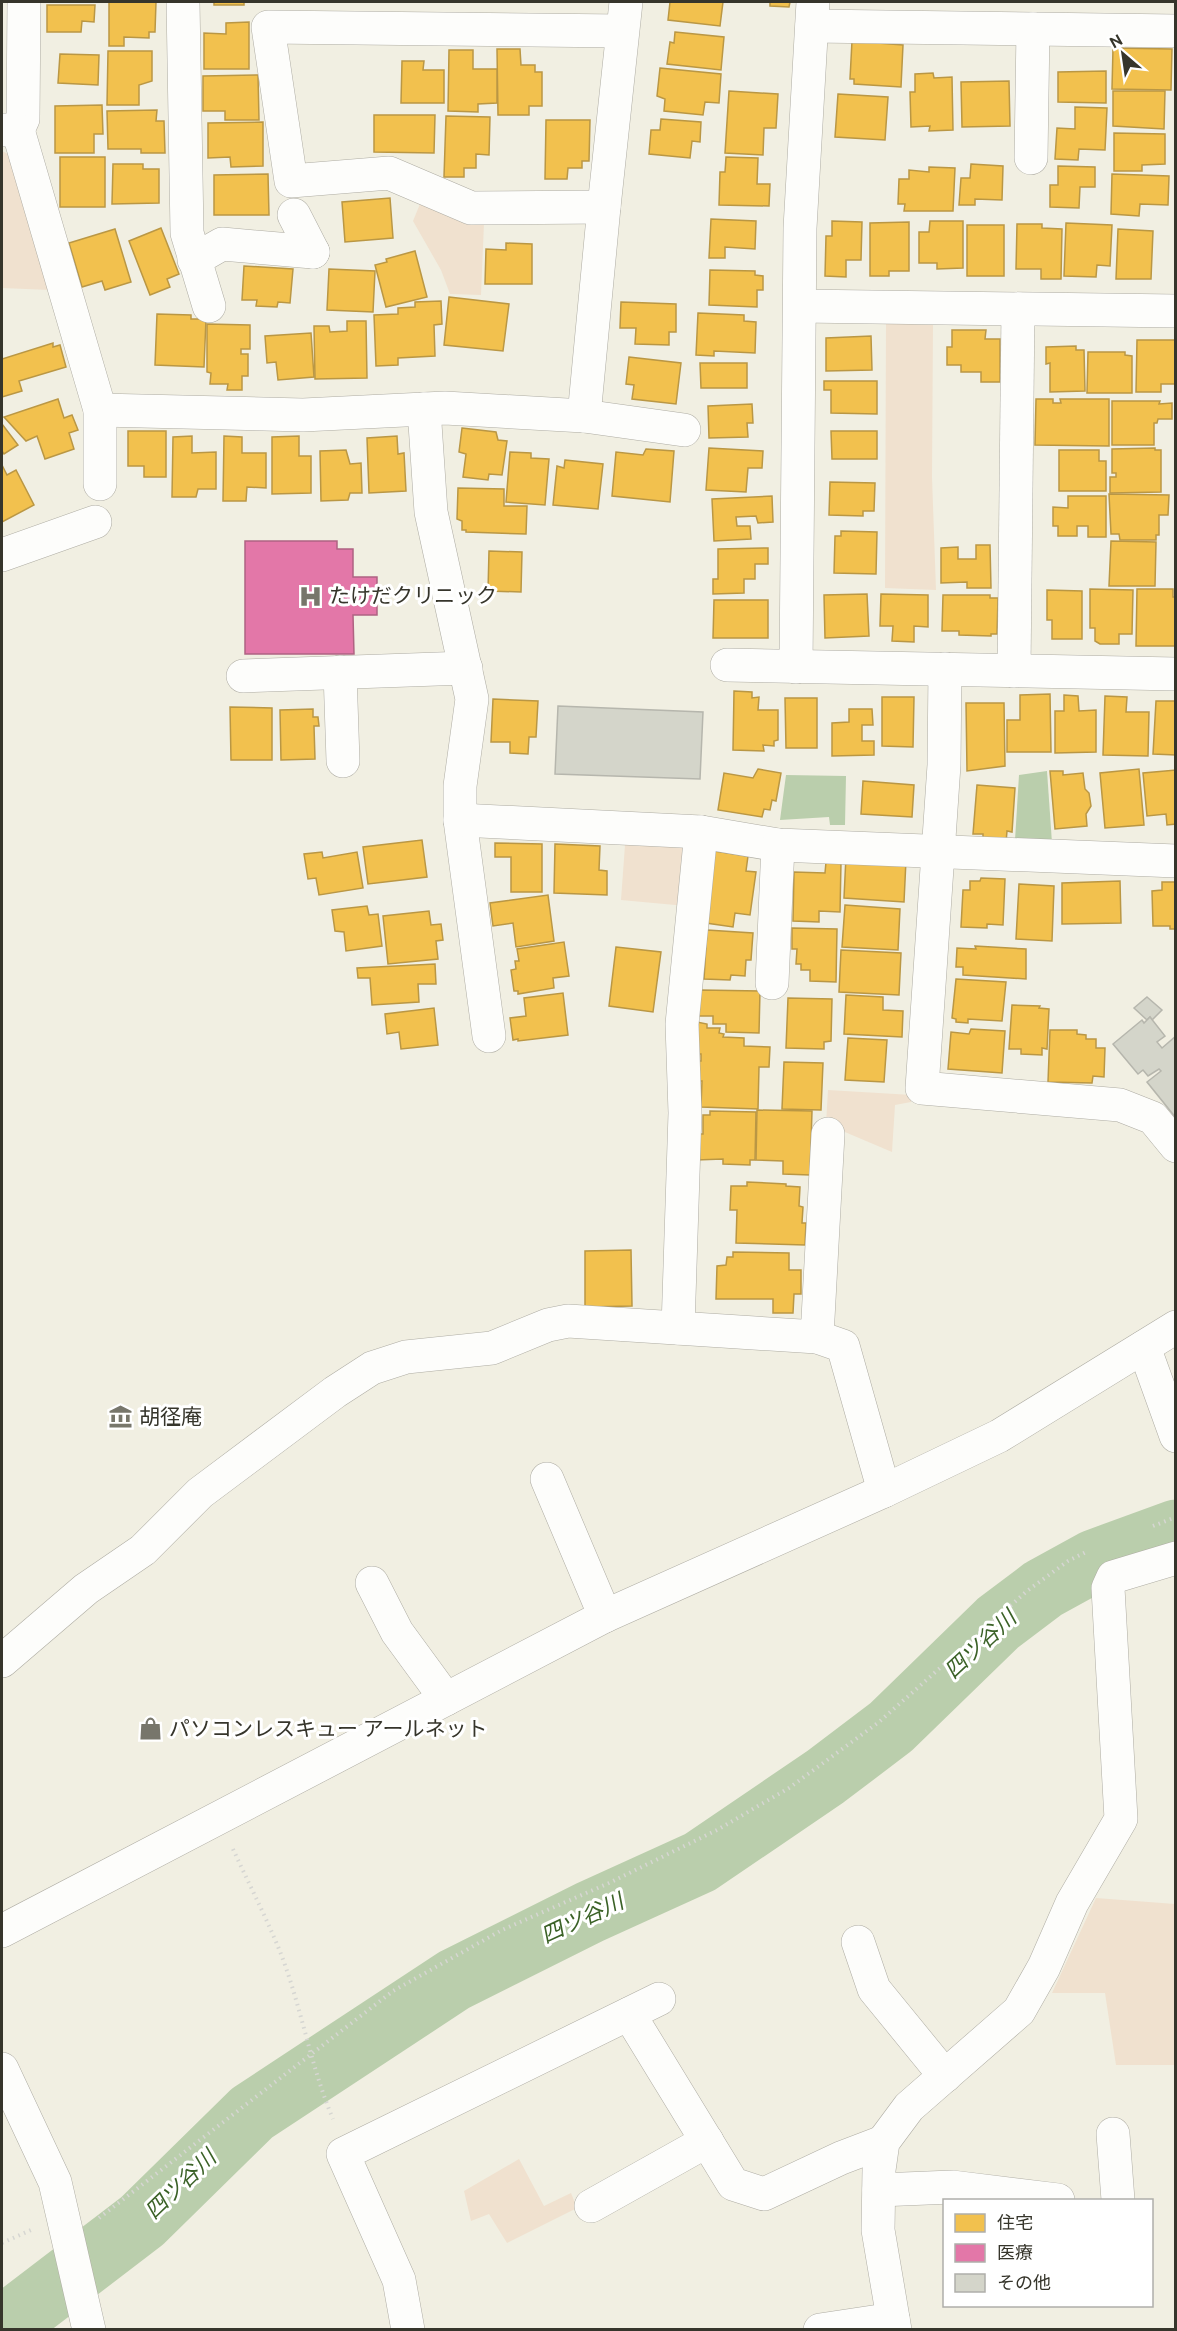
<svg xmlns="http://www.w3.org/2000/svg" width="1177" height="2331" font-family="Ubuntu,'Noto Sans JP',sans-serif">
  <rect width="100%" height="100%" fill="#f1efe2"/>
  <!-- green -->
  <g fill="#f0e1cf">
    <polygon points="2,151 8,154 50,290 2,288"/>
    <polygon points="420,204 484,223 481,295 450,294 441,270 413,221"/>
    <polygon points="886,323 933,325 932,477 936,590 885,588"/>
    <polygon points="625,845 694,847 686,906 621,900"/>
    <polygon points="828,1090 912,1095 911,1102 895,1105 892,1152 826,1124"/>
    <polygon points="1096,1898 1175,1904 1175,2065 1116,2065 1105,1993 1052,1993"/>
    <polygon points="519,2159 544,2206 571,2193 577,2208 507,2243 489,2214 471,2221 464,2191"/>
  </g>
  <!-- water -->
  <g fill="#baceac">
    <polygon points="1047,771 1052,843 1015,840 1019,775"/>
    <polygon points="786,775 846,776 845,825 830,825 829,817 780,820"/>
  </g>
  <!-- homes -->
  <g fill="#f2c14e" stroke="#ba9744" stroke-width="1.5">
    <polygon points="109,2 156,2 155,32 149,32 149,38 124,37 124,46 109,46"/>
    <rect x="214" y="2" width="30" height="3"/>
    <polygon points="670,2 723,2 720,26 668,20"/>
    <polygon points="770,2 790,2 789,7 770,6"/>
    <polygon points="47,5 95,5 94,22 82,21 81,32 47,32"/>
    <polygon points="249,22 249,69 204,69 204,33 226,34 226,23"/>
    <polygon points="675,32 724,37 721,70 667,64 670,42 674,43"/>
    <polygon points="852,41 903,45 901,87 854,84 854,79 850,79"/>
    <polygon points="1113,48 1172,49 1171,90 1112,89"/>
    <polygon points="497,49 520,49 521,65 535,65 535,72 542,72 542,106 529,106 529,115 498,115"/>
    <polygon points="449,50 473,50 473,69 497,69 497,103 478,104 478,112 448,111"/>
    <polygon points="108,51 152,51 152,81 139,85 139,105 107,105"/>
    <polygon points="60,54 99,55 98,85 58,83"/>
    <polygon points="402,61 424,61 423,70 444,70 444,103 401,103"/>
    <polygon points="660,68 721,74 719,103 705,102 703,115 664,111 665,99 657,96"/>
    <polygon points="1106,71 1106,103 1058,102 1058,72"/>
    <polygon points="933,73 934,78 952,77 953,130 929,131 930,126 911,127 910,92 915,92 915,74"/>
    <polygon points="258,75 259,120 225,120 225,111 203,111 203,76"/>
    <polygon points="1009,81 1010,126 962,127 961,82"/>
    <polygon points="729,91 778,94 776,128 764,128 763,155 725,153"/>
    <polygon points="1113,91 1165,91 1164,129 1113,126"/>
    <polygon points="838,94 888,97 885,140 835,137"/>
    <polygon points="102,105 103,134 94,134 94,153 55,153 55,106"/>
    <polygon points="1075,107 1107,108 1105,150 1079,149 1078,160 1055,159 1057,128 1075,129"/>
    <polygon points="157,110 156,121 164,121 165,153 141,153 141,149 108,149 107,111"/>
    <polygon points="374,115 435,115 434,153 374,152"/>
    <polygon points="446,116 490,117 489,155 476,154 476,168 464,168 464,177 444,177"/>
    <polygon points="661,119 701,122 700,142 692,141 690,158 649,154 651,130 660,130"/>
    <polygon points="546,120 590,120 589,161 582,161 582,168 568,168 567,179 545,179"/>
    <polygon points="263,122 263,166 231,167 230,157 208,158 208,123"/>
    <polygon points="1114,133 1165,134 1165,164 1142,165 1142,171 1114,171"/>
    <rect x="60" y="157" width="45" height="50"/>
    <polygon points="726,157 758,158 757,184 770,184 769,206 719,205 720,172 725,172"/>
    <polygon points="113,164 143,164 143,169 159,169 159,203 112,204"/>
    <polygon points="971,164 1003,166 1002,200 975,199 975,205 959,205 961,178 970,178"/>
    <polygon points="1058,166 1095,167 1095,187 1080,187 1079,208 1050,207 1050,185 1058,185"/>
    <polygon points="929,167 955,168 953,211 904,211 905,204 898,204 899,179 909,179 909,170 929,172"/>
    <polygon points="268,174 269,215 214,215 214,175"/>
    <polygon points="1112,174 1169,176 1168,205 1140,204 1139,216 1111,214"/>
    <polygon points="390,198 393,238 345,242 342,202"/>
    <polygon points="711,219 756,221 755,249 725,247 725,258 709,258"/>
    <polygon points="832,221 862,222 861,260 846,260 846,277 825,276 826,236 832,236"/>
    <polygon points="930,221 963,221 963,268 937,269 937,263 919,263 919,232 929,232"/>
    <polygon points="909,222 909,271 889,271 889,276 870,276 870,223"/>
    <polygon points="1066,223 1112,225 1110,266 1097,265 1096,277 1064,276"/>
    <polygon points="1017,224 1042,224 1042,228 1062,229 1061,279 1041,279 1041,269 1016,269"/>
    <rect x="967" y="225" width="37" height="51"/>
    <polygon points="161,228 179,274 167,279 170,287 150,295 129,241"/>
    <polygon points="115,229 131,282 105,290 102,281 82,287 69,243"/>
    <polygon points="1118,229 1153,231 1151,279 1116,279"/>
    <polygon points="506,243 532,244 532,284 485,284 486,249 506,250"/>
    <polygon points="415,251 427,297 386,307 375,265 387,262 386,259"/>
    <polygon points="244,266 293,269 290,303 278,302 277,307 256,306 257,300 242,300"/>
    <polygon points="329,269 375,271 373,312 327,310"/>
    <polygon points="710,270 755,271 755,275 763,276 763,290 757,290 757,307 709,305"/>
    <polygon points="449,297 509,304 503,351 444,345"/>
    <polygon points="441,301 442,324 434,325 435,356 398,358 398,365 376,366 374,315 398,314 398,308 415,307 415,302"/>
    <polygon points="621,302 676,304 676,332 669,332 669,345 635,344 636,328 620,328"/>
    <polygon points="698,313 744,315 744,321 756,322 755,353 714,351 714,356 696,355"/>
    <polygon points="157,314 191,315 191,319 206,319 204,367 155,365"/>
    <polygon points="347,321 366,321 367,378 315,379 314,326 329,326 330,332 347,331"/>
    <polygon points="207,324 250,325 250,349 241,349 241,354 248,354 248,376 242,376 242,390 227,390 228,384 210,384 211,373 207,372"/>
    <polygon points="952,330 986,330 985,339 1000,339 1000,382 981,382 981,372 961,372 961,365 947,365 947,347 952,347"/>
    <polygon points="311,333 314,377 278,380 276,362 267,363 265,336"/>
    <polygon points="871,336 872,370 826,371 826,338"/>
    <polygon points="1137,340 1176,340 1176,384 1161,384 1161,392 1136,392"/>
    <polygon points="53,343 53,347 60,345 66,367 19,381 22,391 2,397 2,359"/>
    <polygon points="1076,346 1076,350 1084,350 1085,391 1050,392 1050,363 1046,364 1046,347"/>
    <polygon points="1088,352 1125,352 1125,355 1132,356 1132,393 1087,393"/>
    <polygon points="629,357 681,363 676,404 632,399 634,385 626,384"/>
    <polygon points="700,363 747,363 747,388 701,388"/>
    <polygon points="824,381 877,381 877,414 831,413 831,390 824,390"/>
    <polygon points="58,399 64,418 72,415 78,430 69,433 74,449 45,459 37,436 26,441 4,417"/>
    <polygon points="1036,399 1053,399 1053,403 1061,403 1060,399 1109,399 1109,446 1035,445"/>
    <polygon points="1112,401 1160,401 1159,404 1172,403 1172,419 1158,419 1157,423 1154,423 1154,445 1112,445"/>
    <polygon points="752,404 753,423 747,423 748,437 709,438 708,406"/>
    <polygon points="2,424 18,445 4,454 2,451"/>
    <polygon points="462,428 496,432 498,440 507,441 502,475 489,474 488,480 463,477 466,454 459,452"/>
    <polygon points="128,431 166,431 166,477 144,477 144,466 128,466"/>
    <polygon points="831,431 877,431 877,459 832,459"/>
    <polygon points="192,436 192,453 216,452 216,489 198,489 196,497 172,497 173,437"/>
    <polygon points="224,436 242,437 242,453 266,453 266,488 247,487 246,501 223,501"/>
    <polygon points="299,436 299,456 311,456 311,493 272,494 272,437"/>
    <polygon points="397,436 398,454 404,453 406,491 369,493 367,438"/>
    <polygon points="709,448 763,451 762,468 748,468 746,492 706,490"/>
    <polygon points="1155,448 1155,450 1161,450 1161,492 1110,493 1110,477 1116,477 1116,473 1112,473 1112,449"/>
    <polygon points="646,449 674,451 670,502 612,496 616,452 643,455"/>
    <polygon points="346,450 350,464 361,463 362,493 350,493 348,500 321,501 320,451"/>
    <polygon points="1059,450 1099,450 1099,461 1106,461 1106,491 1059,491"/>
    <polygon points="510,452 531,453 531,458 549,459 545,505 506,502"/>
    <polygon points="565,460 603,464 598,509 553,505 557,466 564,468"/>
    <polygon points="2,465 7,475 16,470 34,505 2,522"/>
    <polygon points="830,482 875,483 874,511 863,511 863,516 829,515"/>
    <polygon points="458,488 504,489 504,506 527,506 526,534 466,532 466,530 462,530 462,521 457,519"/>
    <polygon points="1109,494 1169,495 1168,515 1159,515 1159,535 1156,535 1156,540 1120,540 1119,534 1111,534"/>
    <polygon points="772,496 773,522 758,523 756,516 736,517 737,526 750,526 751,539 714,541 712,499"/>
    <polygon points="1068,496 1106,496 1106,537 1088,537 1088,526 1077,526 1077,536 1058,536 1058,526 1053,526 1053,507 1068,508"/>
    <polygon points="841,531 877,532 876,574 834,573 835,536 841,536"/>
    <polygon points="1111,541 1156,542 1155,586 1109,586"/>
    <polygon points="976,545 990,545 991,588 967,588 967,582 941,583 941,548 958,547 958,559 976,559"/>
    <polygon points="768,548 768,564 755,564 755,579 744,579 744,593 713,594 713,579 718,579 718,549"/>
    <polygon points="489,551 522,552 521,592 488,591"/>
    <polygon points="1090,589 1133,590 1132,634 1119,634 1119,644 1100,644 1095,641 1095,628 1090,628"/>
    <polygon points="1137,589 1173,589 1173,597 1176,597 1176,646 1136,646"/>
    <polygon points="1047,590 1082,591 1082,639 1052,639 1052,620 1047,620"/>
    <polygon points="867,594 869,636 825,638 824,595"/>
    <polygon points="881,594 928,595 928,627 914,626 914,642 892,641 893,626 880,626"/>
    <polygon points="943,595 990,595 990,598 998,598 997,634 991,634 991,636 959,635 959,631 942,631"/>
    <polygon points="714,600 768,600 768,638 713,638"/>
    <polygon points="734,691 752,692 752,698 759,697 758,710 778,710 778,740 774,741 774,746 763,745 764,751 733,750"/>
    <polygon points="1050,694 1051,752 1007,752 1007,720 1020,720 1020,695"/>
    <polygon points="1064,695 1078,696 1079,711 1096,710 1096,752 1055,753 1055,711 1064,711"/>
    <polygon points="1105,696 1127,697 1126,712 1149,712 1148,756 1103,755"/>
    <polygon points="882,697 914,697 913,747 882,746"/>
    <polygon points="785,698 817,698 817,748 786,748"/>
    <polygon points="493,699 538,701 536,737 529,737 528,754 510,753 510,742 491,742"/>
    <polygon points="1156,701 1176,701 1176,755 1153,754"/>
    <polygon points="966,703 1004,703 1005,766 967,771"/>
    <polygon points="230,707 272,708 272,760 231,760"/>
    <polygon points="313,709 313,717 318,717 319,726 314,726 315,759 281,760 280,710"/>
    <polygon points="849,709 872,709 873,725 862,725 862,741 874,741 874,755 832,756 832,723 849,722"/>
    <polygon points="758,769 781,773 776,801 772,800 770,810 764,809 762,817 718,810 724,773 753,778"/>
    <polygon points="1139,769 1144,825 1105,828 1100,773"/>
    <polygon points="1176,770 1176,824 1167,825 1166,814 1147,816 1143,773"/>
    <polygon points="1050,771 1063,771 1063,775 1083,773 1085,789 1089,793 1091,806 1086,814 1087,826 1055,829"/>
    <polygon points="863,781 914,785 912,817 861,814"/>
    <polygon points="977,785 1015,788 1012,832 1007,831 1006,843 983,841 983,834 973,834"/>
    <polygon points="422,840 427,877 368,884 363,847"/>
    <polygon points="495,843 542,844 542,892 511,892 511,857 495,857"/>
    <polygon points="555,844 600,846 599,870 607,871 607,895 554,893"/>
    <polygon points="714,851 748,856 746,871 756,872 750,915 735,913 733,927 706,923"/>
    <polygon points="322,852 323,858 357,852 363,888 319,895 316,878 308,879 304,854"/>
    <polygon points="846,856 906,860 904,902 844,898"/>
    <polygon points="826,862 841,862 840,912 819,911 819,922 793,921 794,872 825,873"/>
    <polygon points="981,878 1005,879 1003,925 987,924 987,928 961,927 963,890 970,890 970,881 980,881"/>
    <polygon points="1120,881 1121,923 1062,924 1062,883"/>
    <polygon points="1162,882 1176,882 1176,929 1170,929 1170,926 1153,926 1152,891 1162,890"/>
    <polygon points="1019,884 1054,886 1052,941 1016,939"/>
    <polygon points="548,895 554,941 516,947 513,923 493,926 490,903"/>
    <polygon points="845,905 900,909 898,950 842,947"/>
    <polygon points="367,906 369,915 378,914 382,946 346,951 344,932 335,931 332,910"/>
    <polygon points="429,911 431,925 441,924 443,940 436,941 438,959 388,964 383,916"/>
    <polygon points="792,928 837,929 836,982 810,981 810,970 801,970 801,964 796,964 797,949 792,949"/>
    <polygon points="707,930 753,933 751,960 746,960 745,976 731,975 730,980 704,979"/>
    <polygon points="564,942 569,976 553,978 554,988 518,994 518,991 514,991 511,970 516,969 515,961 519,961 517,949"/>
    <polygon points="975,946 1026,949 1026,979 963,975 963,967 956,967 957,948 976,949"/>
    <polygon points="616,947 661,952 653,1012 609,1006"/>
    <polygon points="841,950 901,953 899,995 839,992"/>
    <polygon points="435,964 436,984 418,984 419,1002 372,1005 370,978 358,978 357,968"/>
    <polygon points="956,979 1006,982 1002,1021 968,1019 968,1023 956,1022 956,1019 952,1018"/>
    <polygon points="700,990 760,991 759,1033 726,1032 726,1024 713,1024 713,1016 699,1016"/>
    <polygon points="563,993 568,1035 518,1041 518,1039 513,1040 510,1018 526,1016 524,998"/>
    <polygon points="846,995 883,997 883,1010 903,1011 902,1037 844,1034"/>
    <polygon points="788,998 832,999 831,1041 824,1042 824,1049 786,1048"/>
    <polygon points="1012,1005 1040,1006 1039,1008 1049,1009 1047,1049 1042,1048 1042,1055 1021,1054 1021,1049 1009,1049"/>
    <polygon points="434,1008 438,1045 401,1049 399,1032 387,1034 385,1014"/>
    <polygon points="692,1021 707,1024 707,1028 720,1028 719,1033 724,1034 723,1037 744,1038 744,1046 770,1047 769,1067 759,1067 758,1109 701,1107 702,1081 697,1081 697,1061 701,1061 701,1054 691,1054"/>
    <polygon points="971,1029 1005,1031 1002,1073 948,1069 951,1032 969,1034"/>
    <polygon points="1050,1030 1077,1030 1077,1034 1086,1035 1086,1039 1096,1039 1096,1048 1105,1048 1104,1077 1093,1076 1092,1083 1048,1082"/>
    <polygon points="848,1038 887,1040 884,1082 845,1080"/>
    <polygon points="784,1062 823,1063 821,1110 782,1109"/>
    <polygon points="757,1110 812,1111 810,1175 783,1174 783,1161 756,1160"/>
    <polygon points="710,1111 756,1112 755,1160 750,1160 750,1165 723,1164 723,1159 696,1160 696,1134 703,1134 703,1115 710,1115"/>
    <polygon points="747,1182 786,1184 786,1186 800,1187 799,1206 803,1207 802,1223 806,1223 805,1245 736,1243 737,1210 730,1210 731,1186 747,1186"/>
    <polygon points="631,1250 632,1306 585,1307 585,1251"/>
    <polygon points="733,1252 789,1253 789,1270 801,1270 801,1294 794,1294 793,1313 773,1313 773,1299 716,1299 717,1266 726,1265 727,1257 733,1257"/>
  </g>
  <!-- health -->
  <polygon fill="#e377a8" stroke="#af6382" stroke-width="1.5" points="245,541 337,541 337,549 353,549 353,577 377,577 377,615 353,615 354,654 245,654"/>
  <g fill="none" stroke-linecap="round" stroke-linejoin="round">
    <!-- river -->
    <polyline stroke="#baceac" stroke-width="63" points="2,2328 142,2221 252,2113 454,1980 590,1912 700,1862 825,1777 891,1727 998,1623 1043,1589 1094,1561 1176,1531"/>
  </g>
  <!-- building -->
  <g fill="#d4d5ca" stroke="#b6b6ad" stroke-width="1.5">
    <polygon points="558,706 703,712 700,779 555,774"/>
    <polygon points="1147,997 1162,1010 1152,1020 1150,1017 1147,1020 1134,1008"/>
    <polygon points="1150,1017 1165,1036 1157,1042 1162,1048 1176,1036 1176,1118 1147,1082 1161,1071 1159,1069 1148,1076 1143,1070 1138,1074 1113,1044 1142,1020 1144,1023"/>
  </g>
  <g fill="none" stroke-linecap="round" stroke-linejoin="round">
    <defs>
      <g id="minor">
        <polyline points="183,2 187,233 209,306"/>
        <polyline points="812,26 1176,31"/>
        <polyline points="2,130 18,130 23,119 24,2"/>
        <polyline points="18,130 100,410 100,484"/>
        <polyline points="1031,158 1033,29"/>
        <polyline points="604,207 471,208 389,173 291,181 268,27 622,31"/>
        <polyline points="294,215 313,252"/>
        <polyline points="194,260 222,244 313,252"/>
        <polyline points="800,306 1176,311"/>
        <polyline points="424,409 431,512 472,699 460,786 460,820 489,1036"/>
        <polyline points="100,410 303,415 445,408 584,416 684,430"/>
        <polyline points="584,416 604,207 626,2"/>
        <polyline points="2,555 95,522"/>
        <polyline points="727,665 1176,674"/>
        <polyline points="796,667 800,228 813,2"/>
        <polyline points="945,669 944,765 922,1088 1120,1105 1153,1118 1176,1146"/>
        <polyline points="1014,671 1018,309"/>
        <polyline points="340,672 343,761"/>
        <polyline points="243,676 466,668"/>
        <polyline points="460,820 701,832 778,845 1176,861"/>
        <polyline points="772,983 778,845"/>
        <polyline points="678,1328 685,1113 682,1024 701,832"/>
        <polyline points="817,1337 828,1134"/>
        <polyline points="1144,1347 1176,1436"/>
        <polyline points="547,1479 605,1616"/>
        <polyline points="372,1583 397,1632 446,1699"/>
        <polyline points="2,1661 86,1589 143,1550 200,1493 335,1392 372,1368 406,1357 492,1348 548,1325 568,1321 817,1337 843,1346 884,1491"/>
        <polyline points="2,1931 605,1616 884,1491 999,1436 1176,1327"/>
        <polyline points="858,1942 874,1989 945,2076"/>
        <polyline points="629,2014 733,2184 764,2194 841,2158 883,2142"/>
        <polyline points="2,2069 55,2182 89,2330"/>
        <polyline points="1113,2134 1118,2200"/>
        <polyline points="879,2190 952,2187 1058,2200"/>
        <polyline points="591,2206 707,2141"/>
        <polyline points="408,2330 399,2280 343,2154 659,1999"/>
        <polyline points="820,2330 893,2319"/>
        <polyline points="895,2330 878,2230 879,2170 883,2142 909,2107 1019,2011 1044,1967 1072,1903 1121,1819 1108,1588 1113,1577 1176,1558"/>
      </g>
    </defs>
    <!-- minor casing -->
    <use href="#minor" stroke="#aeaca3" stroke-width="34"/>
    <!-- path -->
    <g stroke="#d6d6d2" stroke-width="4" stroke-dasharray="1.5 4.5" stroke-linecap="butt">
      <polyline points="1153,1526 1176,1517"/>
      <path d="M233,1849C248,1882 265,1915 279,1949C301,2004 310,2065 333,2119"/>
      <polyline points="99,2218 393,1991 502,1930 609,1883 717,1830 789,1788 879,1722 1027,1591 1068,1561 1088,1551"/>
      <polyline points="2,2243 31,2230"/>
    </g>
    <!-- minor -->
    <use href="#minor" stroke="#fdfdfb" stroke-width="33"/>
  </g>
  <!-- icons -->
  <defs>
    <symbol id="hospital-bare" viewBox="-9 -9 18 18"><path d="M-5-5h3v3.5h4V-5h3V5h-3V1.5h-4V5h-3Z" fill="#77766b" stroke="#fff" stroke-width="2.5" paint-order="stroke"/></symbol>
    <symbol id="museum-bare" viewBox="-9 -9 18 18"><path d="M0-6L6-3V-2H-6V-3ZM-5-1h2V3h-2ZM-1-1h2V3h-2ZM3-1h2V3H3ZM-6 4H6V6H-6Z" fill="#77766b" stroke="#fff" stroke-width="2.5" paint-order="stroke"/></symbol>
    <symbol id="shop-bare" viewBox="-9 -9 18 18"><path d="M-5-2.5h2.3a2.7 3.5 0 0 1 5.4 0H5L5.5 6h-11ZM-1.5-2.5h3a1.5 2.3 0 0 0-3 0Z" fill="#77766b" stroke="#fff" stroke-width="2.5" paint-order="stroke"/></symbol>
  </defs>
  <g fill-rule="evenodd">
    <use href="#hospital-bare" x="294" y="580" width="33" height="33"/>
    <use href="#museum-bare" x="104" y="1400" width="33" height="33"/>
    <use href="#shop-bare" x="134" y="1712" width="33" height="33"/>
  </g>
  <g text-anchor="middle" stroke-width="6" stroke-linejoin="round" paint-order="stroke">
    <!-- poi labels -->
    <g font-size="21" fill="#36352b" stroke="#fff" text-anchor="start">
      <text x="329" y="603">たけだクリニック</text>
      <text x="139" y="1424">胡径庵</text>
      <text x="169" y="1736">パソコンレスキュー アールネット</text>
    </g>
    <!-- water labels -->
    <g font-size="22" font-style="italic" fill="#3b6227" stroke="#fff">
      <text transform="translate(980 1644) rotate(-43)" y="8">四ツ谷川</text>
      <text transform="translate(582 1918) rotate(-25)" y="8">四ツ谷川</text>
      <text transform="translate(180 2184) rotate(-44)" y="8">四ツ谷川</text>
    </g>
  </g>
  <!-- border -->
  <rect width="1177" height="2331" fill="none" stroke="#36352b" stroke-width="6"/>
  <!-- legend -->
  <rect x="943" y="2199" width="210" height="108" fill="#ffffff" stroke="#afaeaa" stroke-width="1.5"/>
  <rect x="955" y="2214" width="30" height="18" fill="#f2c14e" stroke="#afaeaa" stroke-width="1.5"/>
  <text x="997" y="2229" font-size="18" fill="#36352b">住宅</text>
  <rect x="955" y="2244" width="30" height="18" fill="#e377a8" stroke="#afaeaa" stroke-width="1.5"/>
  <text x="997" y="2259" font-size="18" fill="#36352b">医療</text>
  <rect x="955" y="2274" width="30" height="18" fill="#d4d5ca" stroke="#afaeaa" stroke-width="1.5"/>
  <text x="997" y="2289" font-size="18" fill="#36352b">その他</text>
  <!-- north arrow -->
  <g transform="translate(1123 54) rotate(331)" stroke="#ffffff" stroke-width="4.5" paint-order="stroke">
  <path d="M0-4.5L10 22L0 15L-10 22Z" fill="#36352b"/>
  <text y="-9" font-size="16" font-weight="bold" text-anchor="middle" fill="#36352b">N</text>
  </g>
</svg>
